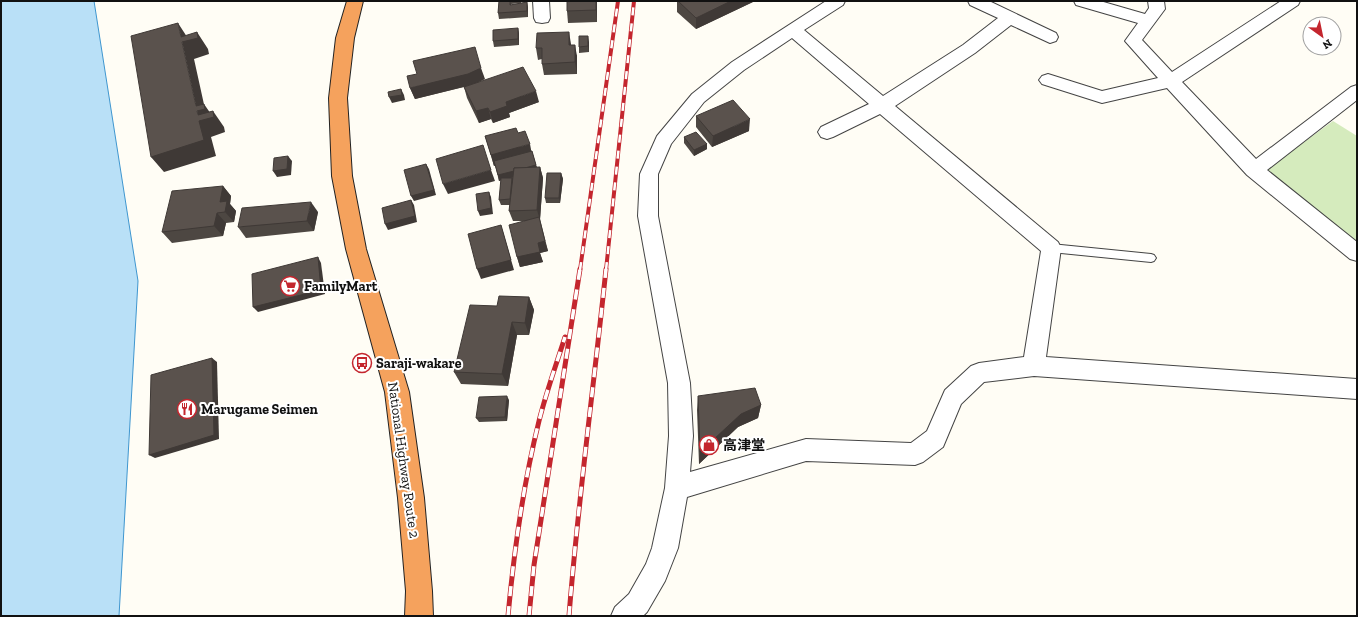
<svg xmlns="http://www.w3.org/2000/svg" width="1358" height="617" font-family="'Zilla Slab','Noto Sans JP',serif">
  <rect width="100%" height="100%" fill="#fffdf5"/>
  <!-- green -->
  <polygon fill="#d5ebbd" points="1333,121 1357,136 1357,244 1264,171"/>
  <!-- water -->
  <polygon fill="#b9e0f7" stroke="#3f96cf" points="1,1 94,1 138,281 119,616 1,616"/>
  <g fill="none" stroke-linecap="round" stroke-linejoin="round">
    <defs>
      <polygon id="lane" points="1051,244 1151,254 1154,255 1156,258 1154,261 1151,262 1051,252 1048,251 1046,248 1048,245"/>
      <g id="street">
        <polygon points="533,1 549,1 550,18 548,22 542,23 536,22 534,18"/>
        <path d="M826,1H845L843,5L804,30L883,96L963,45L998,18L970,5L968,1H989L1056,33L1058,37L1056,41L1050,43L1011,25L975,53L895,106L1058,242L1061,248L1046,357L1357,379V399L1034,376L984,382L961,404L943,447L923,462L915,465L806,461L687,497L678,548L665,581L647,612L643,616H611L615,607L629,594L646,564L652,548L665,488L669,436L668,383L638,216L640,174L657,136L692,94L732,62ZM792,38L869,104L821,127L818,132L821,137L827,139L833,137L880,114L1041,251L1024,357L979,363L971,366L945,390L927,431L911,443L806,439L690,472L693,436L690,383L658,216V174L671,144L704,102L744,70Z"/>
        <polygon points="1074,1 1100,1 1145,14 1149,8 1148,1 1164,1 1165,9 1142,40 1172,72 1281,1 1300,1 1298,5 1182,82 1256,159 1351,87 1357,85 1357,100 1267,170 1357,242 1357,261 1350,259 1247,175 1167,88 1102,103 1042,84 1039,80 1042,76 1048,74 1102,91 1158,78 1125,41 1138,23 1076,5"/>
      </g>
      <polygon id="highway" points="347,1 363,1 354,38 347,98 352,176 366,249 409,392 424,498 432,591 433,616 405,616 406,591 398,498 385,392 346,249 332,176 329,98 336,38"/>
    </defs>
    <!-- lane casing -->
    <use href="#lane" stroke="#444" stroke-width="2"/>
    <!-- street casing -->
    <use href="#street" stroke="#444" stroke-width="2"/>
    <!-- highway casing -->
    <use href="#highway" stroke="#222" stroke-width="2"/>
    <!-- lane -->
    <use href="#lane" fill="#fff" fill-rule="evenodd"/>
    <!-- street -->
    <use href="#street" fill="#fff" fill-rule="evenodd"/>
    <!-- highway -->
    <use href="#highway" fill="#f5a25d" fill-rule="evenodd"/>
    <defs>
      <g id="rail-far1">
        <polyline points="580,270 618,1"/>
        <polyline points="606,270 634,1"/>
      </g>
      <g id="rail">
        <path d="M508,616C514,551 523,485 539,421C546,393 556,365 565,337"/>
        <polyline points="529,616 534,565 580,269"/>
        <path d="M569,616C578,500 594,385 606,269"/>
      </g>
    </defs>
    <!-- rail-far1 casing -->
    <use href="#rail-far1" stroke="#c4262e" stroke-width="4"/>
    <!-- rail casing -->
    <use href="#rail" stroke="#c4262e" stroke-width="5"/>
    <!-- rail-far1 -->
    <use href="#rail-far1" stroke="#fff" stroke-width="2.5" stroke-dasharray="8" stroke-linecap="butt"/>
    <!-- rail -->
    <use href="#rail" stroke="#fff" stroke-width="3.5" stroke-dasharray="10" stroke-linecap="butt"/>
  </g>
  <!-- wall -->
  <g fill="#4d4742">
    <polygon points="499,1 521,1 521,3 511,4 511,5 527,2 528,8 528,17 499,19 498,13"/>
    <polygon points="567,1 597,1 597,22 568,23 567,11"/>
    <polygon points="677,1 755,1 696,29 677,12"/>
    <polygon points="518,28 519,34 519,45 494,47 493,41"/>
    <polygon points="589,42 589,52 579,53 579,47"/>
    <polygon points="571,45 577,56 577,74 544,75 542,64 542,59 538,60 536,48"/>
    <polygon points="485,79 479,82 539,102 509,113 510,117 493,123 491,119 479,123 467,98 464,87 415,99 410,88"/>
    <polygon points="696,116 749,131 712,147 696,127"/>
    <polygon points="485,136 532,151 537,168 540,167 543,178 540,219 548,251 540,253 543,262 520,267 517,257 525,221 513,221 509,211 510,205 501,205 499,200 501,180 499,181 495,165 494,166"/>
    <polygon points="684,137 707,144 707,149 694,156 684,143"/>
    <polygon points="561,173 563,179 560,203 546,203 545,198"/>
    <polygon points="223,186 231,196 230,204 236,211 234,222 226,223 223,236 172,243 162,232"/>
    <polygon points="318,212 314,231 246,238 238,227"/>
    <polygon points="529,297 534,310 529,335 517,335 508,386 461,384 454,372 497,306"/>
    <polygon points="698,396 761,405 758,418 738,427 699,464 697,410"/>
    <polygon points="509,400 507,421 479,422 476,418"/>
  </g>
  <!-- shaded-wall -->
  <g fill="#3f3936">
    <polygon points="596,1 597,1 597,22 596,10"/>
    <polygon points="731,1 755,1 696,29 696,18"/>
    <polygon points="527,2 528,8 528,17 527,11"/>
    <polygon points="178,23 189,40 197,32 208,49 209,54 194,59 205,109 204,104 213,117 213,111 224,127 225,132 211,137 216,156 164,172 151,157 198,115"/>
    <polygon points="518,28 519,34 519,45 518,39"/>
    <polygon points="569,32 571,44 571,56 569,45"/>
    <polygon points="588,36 589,42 589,52 588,46"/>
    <polygon points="575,45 577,56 577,74 575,62"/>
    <polygon points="481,68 485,79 471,85 415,99 410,88"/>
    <polygon points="401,89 404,95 405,100 392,103 389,97"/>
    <polygon points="536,91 539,102 509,113 510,117 493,123 490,112 506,102"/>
    <polygon points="488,108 491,119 479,123 476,111"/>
    <polygon points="750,119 749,131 712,147 713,136"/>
    <polygon points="530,144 532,155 494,166 491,155"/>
    <polygon points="707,144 707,149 694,156 694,150"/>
    <polygon points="288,156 292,161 291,175 277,177 273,171"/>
    <polygon points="426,164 429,169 436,195 414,201 411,196"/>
    <polygon points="536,165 538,170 499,181 498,175"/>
    <polygon points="540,167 543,178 540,220 537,210"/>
    <polygon points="491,170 495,181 448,194 443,184"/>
    <polygon points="561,173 563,179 560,203 559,198"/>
    <polygon points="512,178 514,183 511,205 510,199"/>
    <polygon points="223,186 231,196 230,204 236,211 234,222 225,212 220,202"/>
    <polygon points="489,192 491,197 493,214 480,216 478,211"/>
    <polygon points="411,200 414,205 417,222 388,230 385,224"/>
    <polygon points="311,202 318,212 314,231 307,221"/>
    <polygon points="217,213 226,223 223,236 214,226"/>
    <polygon points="501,225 514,270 481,279 477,269"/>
    <polygon points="545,241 548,251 540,253 543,262 520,267 517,257 538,243"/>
    <polygon points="318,257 321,263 325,294 258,312 253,307"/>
    <polygon points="529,297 534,310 529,335 525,323"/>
    <polygon points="512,322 517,335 508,386 502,374"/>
    <polygon points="212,358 217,362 219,439 155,458 149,455"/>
    <polygon points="507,396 509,400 507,421 505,417"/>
    <polygon points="761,405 758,418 738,427 699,464 700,452 741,414"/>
  </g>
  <!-- building -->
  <g fill="#5a524d" stroke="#3f3936">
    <polygon points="499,1 510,1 510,5 527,2 527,11 498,13"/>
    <polygon points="567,1 596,1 596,10 567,11"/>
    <polygon points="678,1 731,1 696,18"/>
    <polygon points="178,23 181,37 197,32 198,38 182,42 196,106 204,104 205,109 197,111 198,115 213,111 214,117 199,121 204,140 151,157 131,36"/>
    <polygon points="518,28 518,39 493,41 493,30"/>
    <polygon points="569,32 569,45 575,45 575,62 542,64 542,48 536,48 537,33"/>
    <polygon points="579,36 588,36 588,46 579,47"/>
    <polygon points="475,47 481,68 468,74 410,88 407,76 417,74 413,61"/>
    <polygon points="523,67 536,91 506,102 507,106 490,112 488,108 476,111 464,87"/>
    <polygon points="401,89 402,95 389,97 388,92"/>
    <polygon points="733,100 750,119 713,136 696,116"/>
    <polygon points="516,128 518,133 525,131 530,144 491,155 485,136"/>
    <polygon points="696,132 707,144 694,150 684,137"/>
    <polygon points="483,145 491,170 443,184 436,159"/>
    <polygon points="532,151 536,165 525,168 514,168 514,171 498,175 494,161"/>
    <polygon points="288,156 287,169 273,171 274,158"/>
    <polygon points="426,164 434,190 411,196 404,170"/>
    <polygon points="540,167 537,210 509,211 514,168"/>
    <polygon points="547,173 561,173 559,198 545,198"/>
    <polygon points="501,178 512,178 510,199 499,200"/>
    <polygon points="223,186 220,202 227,201 225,212 217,213 214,226 162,232 172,191"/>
    <polygon points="489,192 491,208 478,211 476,194"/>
    <polygon points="411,200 415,216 385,224 382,208"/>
    <polygon points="311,202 307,221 238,227 242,208"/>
    <polygon points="539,217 545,241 538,243 540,252 517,257 509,225"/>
    <polygon points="501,225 511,260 477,269 468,234"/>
    <polygon points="318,257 321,290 253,307 252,274"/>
    <polygon points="499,296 529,297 525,323 512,322 502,374 454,372 470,305 497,306"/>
    <polygon points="212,358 214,435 149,455 151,375"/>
    <polygon points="755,388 761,405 741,414 700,452 698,396"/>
    <polygon points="507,396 505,417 476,418 479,397"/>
  </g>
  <!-- icons -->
  <defs>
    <symbol id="supermarket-ring" viewBox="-11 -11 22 22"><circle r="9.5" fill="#fff" stroke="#c4262e" stroke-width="1.5"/><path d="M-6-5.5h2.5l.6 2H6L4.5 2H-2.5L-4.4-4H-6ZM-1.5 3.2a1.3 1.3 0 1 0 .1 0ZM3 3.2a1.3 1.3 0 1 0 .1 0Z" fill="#c4262e"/></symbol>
    <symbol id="bus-ring" viewBox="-11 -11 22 22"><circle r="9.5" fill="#fff" stroke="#c4262e" stroke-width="1.5"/><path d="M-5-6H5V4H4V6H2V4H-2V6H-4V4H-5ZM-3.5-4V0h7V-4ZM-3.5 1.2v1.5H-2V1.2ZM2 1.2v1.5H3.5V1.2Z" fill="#c4262e"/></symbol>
    <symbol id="restaurant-ring" viewBox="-11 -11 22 22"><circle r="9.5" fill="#fff" stroke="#c4262e" stroke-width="1.5"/><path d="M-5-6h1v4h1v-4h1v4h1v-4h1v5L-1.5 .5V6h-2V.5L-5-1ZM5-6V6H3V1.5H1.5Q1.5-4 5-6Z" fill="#c4262e"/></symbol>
    <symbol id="shop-ring" viewBox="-11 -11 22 22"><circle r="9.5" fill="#fff" stroke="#c4262e" stroke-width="1.5"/><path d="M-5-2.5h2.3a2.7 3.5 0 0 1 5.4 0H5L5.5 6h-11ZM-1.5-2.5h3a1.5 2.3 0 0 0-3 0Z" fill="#c4262e"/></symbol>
  </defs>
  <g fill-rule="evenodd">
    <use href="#supermarket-ring" x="279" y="275" width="22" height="22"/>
    <use href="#bus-ring" x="351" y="352" width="22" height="22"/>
    <use href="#restaurant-ring" x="176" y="398" width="22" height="22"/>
    <use href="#shop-ring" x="698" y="434" width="22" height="22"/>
  </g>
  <g text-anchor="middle" stroke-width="4" stroke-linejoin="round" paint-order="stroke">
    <!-- poi labels -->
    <g font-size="14" font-weight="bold" fill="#111" stroke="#fff" text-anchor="start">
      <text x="304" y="291">FamilyMart</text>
      <text x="376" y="368">Saraji-wakare</text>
      <text x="201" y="414">Marugame Seimen</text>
      <text x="723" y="450">高津堂</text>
    </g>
    <!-- street labels -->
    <g font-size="14" fill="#111" stroke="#fff">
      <text transform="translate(404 460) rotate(82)" y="5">National Highway Route 2</text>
    </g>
  </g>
  <!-- border -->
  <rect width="1358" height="617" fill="none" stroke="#111111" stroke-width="4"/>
  <!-- north arrow -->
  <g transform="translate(1322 36) rotate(147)"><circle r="19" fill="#ffffff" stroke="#a0a0a0"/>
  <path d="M0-3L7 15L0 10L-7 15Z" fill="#c4262e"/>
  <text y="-6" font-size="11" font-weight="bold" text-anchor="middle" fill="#111111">N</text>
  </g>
</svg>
